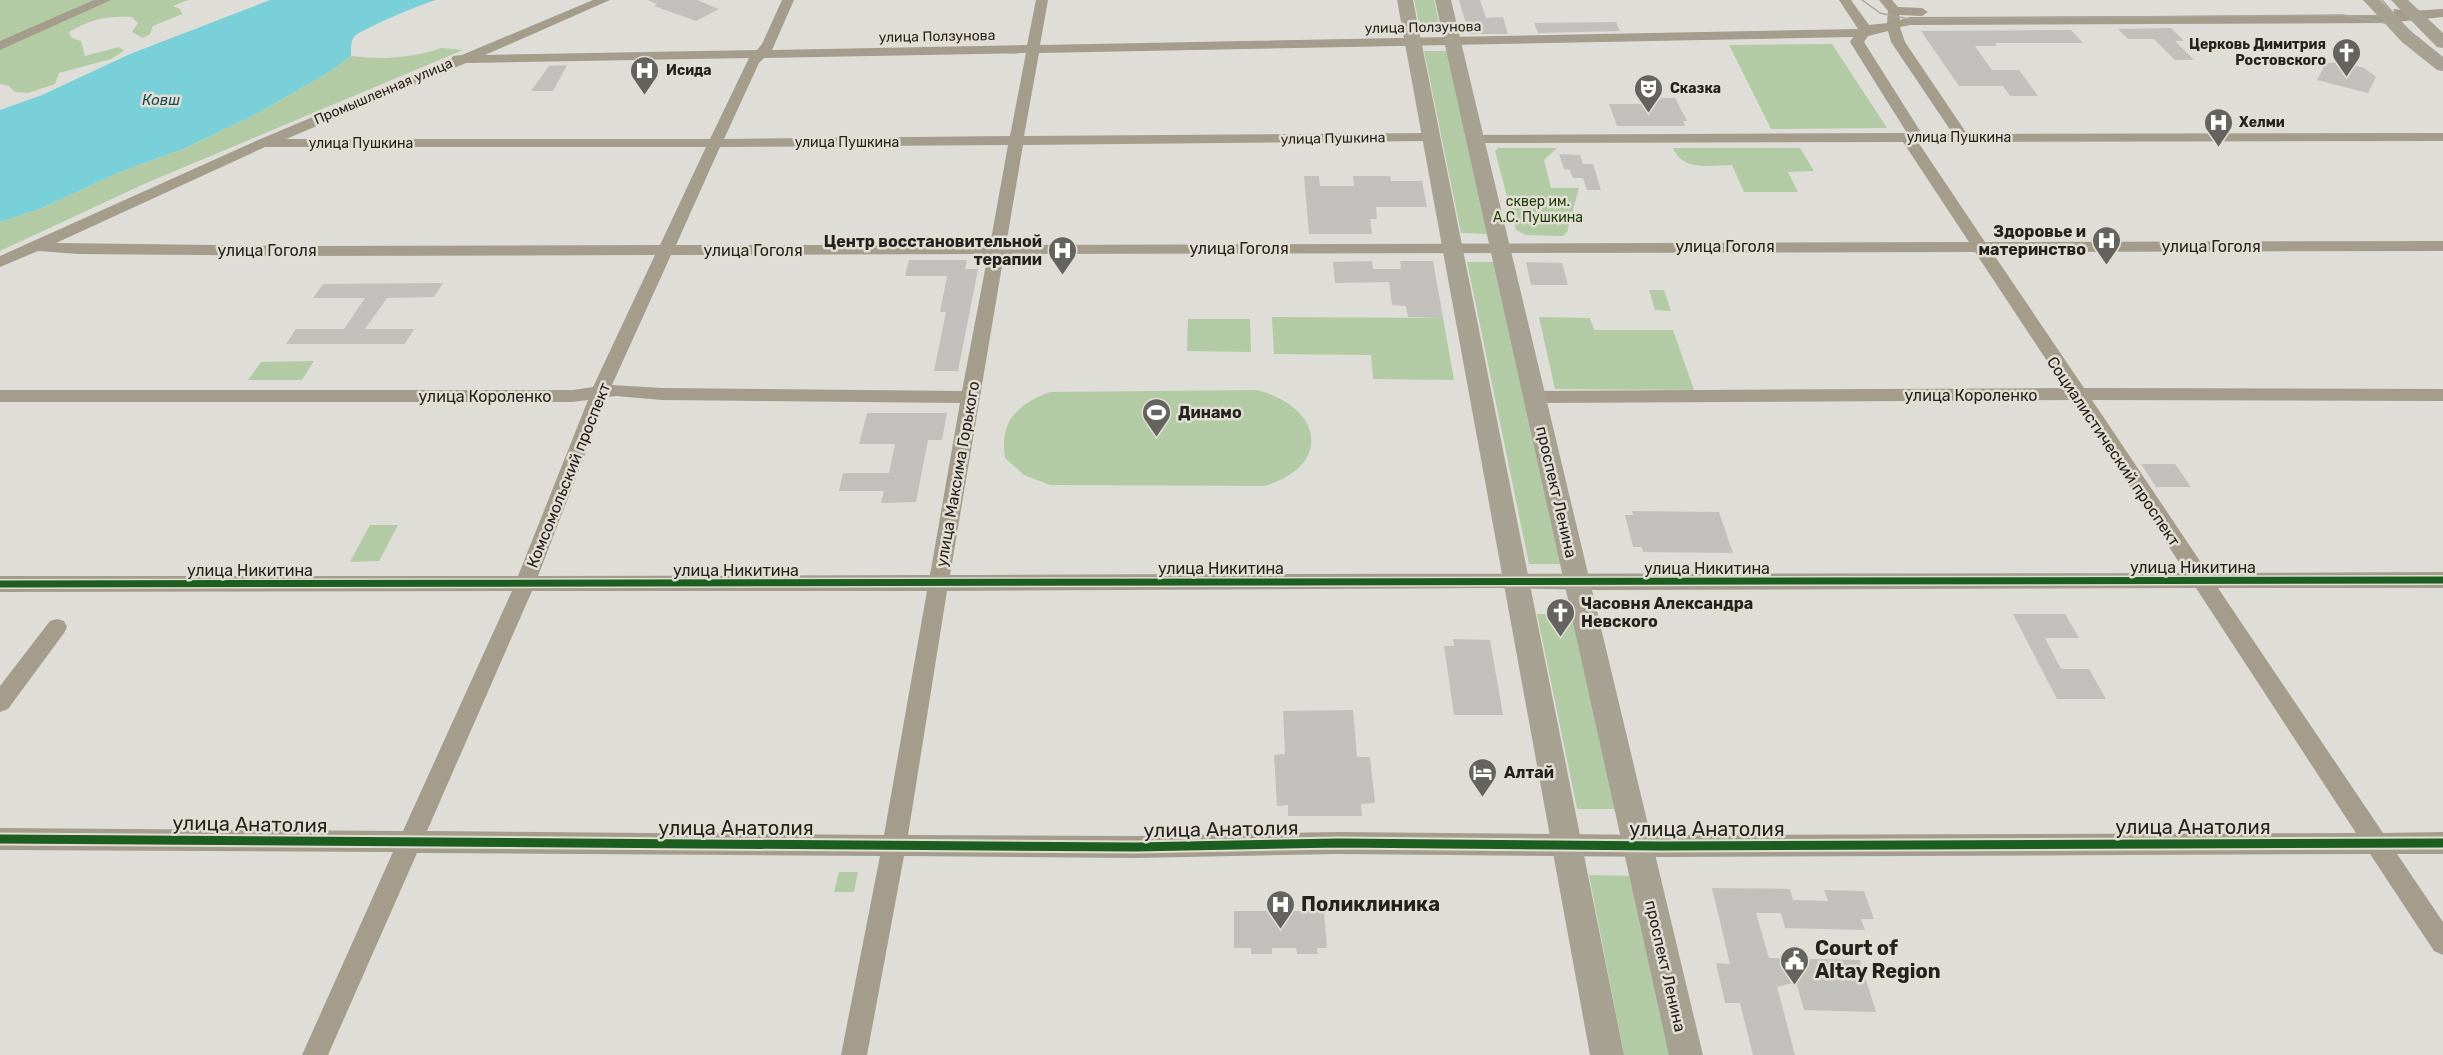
<svg xmlns="http://www.w3.org/2000/svg" width="2443" height="1055" font-family="Rubik,sans-serif">
  <rect width="100%" height="100%" fill="#deddd8"/>
  <!-- green -->
  <g fill="#b3cba5">
    <path d="M0,0H188L173,6L180,9L182,14L153,26L150,34L143,38L132,32L138,23L132,17C105,16 92,19 69,32L72,38L81,41L85,56L119,47L124,51L111,59L59,73L55,84L28,93L15,92L9,86L0,84Z"/>
    <polygon points="1414,0 1434,0 1441,32 1421,32"/>
    <polygon points="1832,44 1887,128 1771,129 1729,45"/>
    <path d="M442,48L463,50L144,184L0,251V222L42,208L120,172L183,149L258,113L326,74L351,56C386,60 409,58 442,48Z"/>
    <polygon points="1424,51 1447,51 1488,234 1461,233"/>
    <polygon points="1498,148 1557,148 1544,160 1551,188 1579,188 1567,232 1563,236 1526,235 1516,230 1495,151"/>
    <path d="M1673,148H1800L1814,171L1788,172L1798,192H1744L1732,165C1710,165 1683,172 1673,148Z"/>
    <polygon points="1467,262 1494,262 1562,564 1529,564"/>
    <polygon points="1649,290 1664,290 1671,311 1655,310"/>
    <polygon points="1272,317 1443,318 1454,380 1373,379 1371,355 1274,354"/>
    <polygon points="1539,317 1590,318 1594,330 1673,330 1694,390 1555,389"/>
    <polygon points="1188,319 1250,319 1251,352 1187,351"/>
    <polygon points="314,361 302,380 248,380 261,362"/>
    <path d="M1257,390C1323,407 1333,466 1264,486L1050,485L1024,475L1005,458C999,422 1017,404 1050,392Z"/>
    <polygon points="370,525 398,525 379,561 350,562"/>
    <polygon points="1537,614 1577,614 1622,809 1577,809"/>
    <polygon points="839,872 858,872 854,892 834,892"/>
    <polygon points="1589,875 1634,876 1673,1055 1624,1055"/>
  </g>
  <!-- water -->
  <path fill="#79d0d8" d="M270,0H436C424,3 359,30 354,37C350,43 351,50 351,56L326,74L258,113L183,149L120,172L42,208L0,222V110L42,95L130,54Z"/>
  <!-- building -->
  <g fill="#c2c0bd">
    <polygon points="647,0 697,0 719,9 696,21 654,6 657,4"/>
    <polygon points="1459,0 1480,0 1486,18 1503,17 1508,34 1469,34"/>
    <polygon points="1616,22 1620,31 1538,33 1534,23"/>
    <polygon points="2171,28 2184,41 2175,41 2194,60 2175,60 2154,39 2128,39 2118,29"/>
    <polygon points="2071,30 2083,43 1995,43 1997,46 1975,46 1992,70 2019,70 2038,96 2010,96 2003,86 1959,86 1921,31"/>
    <polygon points="2344,62 2364,68 2376,77 2368,93 2317,80 2326,63"/>
    <polygon points="567,65 553,91 531,91 549,66"/>
    <polygon points="1660,98 1675,98 1687,121 1683,121 1685,126 1617,126 1609,104 1652,104 1650,100 1661,100"/>
    <polygon points="1559,154 1580,155 1583,164 1593,164 1601,190 1587,190 1583,178 1573,178 1570,170 1564,169"/>
    <polygon points="1304,176 1319,176 1320,186 1354,186 1353,176 1390,176 1391,181 1422,181 1427,207 1376,207 1377,219 1370,219 1372,234 1309,234"/>
    <polygon points="909,260 967,260 965,269 978,269 958,371 934,371 946,312 940,312 947,276 905,276"/>
    <polygon points="1372,261 1373,269 1401,269 1400,261 1433,261 1443,318 1408,317 1406,306 1392,305 1389,282 1335,283 1333,262"/>
    <polygon points="1526,262 1562,263 1568,285 1531,285"/>
    <polygon points="443,283 434,297 387,298 365,329 414,329 405,344 286,344 296,329 344,329 365,298 313,298 323,284"/>
    <polygon points="867,413 947,413 942,440 928,440 916,502 881,503 884,491 839,491 843,473 889,473 895,444 859,444"/>
    <polygon points="2141,464 2175,464 2191,487 2156,487"/>
    <polygon points="1632,511 1719,512 1733,553 1643,552 1642,547 1633,547 1625,515 1633,515"/>
    <polygon points="2013,614 2065,614 2079,638 2045,638 2061,669 2089,669 2106,699 2057,699"/>
    <polygon points="1453,639 1490,640 1503,715 1454,715 1444,646 1454,646"/>
    <polygon points="1353,710 1357,757 1370,757 1375,803 1361,804 1362,816 1288,816 1288,805 1277,806 1274,755 1285,754 1283,711"/>
    <polygon points="1712,888 1790,889 1793,900 1828,901 1824,890 1864,891 1874,919 1861,919 1865,930 1785,928 1781,913 1756,913 1769,958 1860,960 1876,1012 1804,1010 1796,982 1777,987 1795,1055 1753,1055 1740,1003 1725,1003 1716,963 1730,964"/>
    <polygon points="1234,911 1324,911 1327,948 1317,948 1318,954 1297,954 1296,948 1272,948 1272,954 1251,954 1251,948 1234,948"/>
  </g>
  <g fill="none" stroke-linecap="round" stroke-linejoin="round">
    <!-- minor -->
    <g fill="#a49d8c" fill-rule="evenodd">
      <polygon points="94,0 111,0 0,50 0,41"/>
      <path d="M593,0H610L485,55L757,50L762,44L782,0H794L772,50L1027,45L1036,0H1048L1040,45L1858,29L1839,0H1851L1869,25L1887,23L1888,11L1879,0H1892L1898,7L1922,8L1928,12L1922,16L1899,15L1900,20L1910,17L2387,15L2393,14L2394,9L2411,11L2443,9V17L2387,23L1910,25L1900,27L1905,42L1967,134L2443,133V141L1918,142L1985,242L2443,241V251L1992,252L2084,388L2443,389V401L2092,400L2208,573L2443,572V588H2218L2383,833L2443,832V854H2397L2443,922V955L2434,951L2370,854L1662,857L1338,854L1136,858L904,856L867,1055H841L880,856L417,853L328,1055H302L393,852L0,850V828L403,831L512,591L0,592V576H518L588,400L573,402H0V390H573L593,387L655,255L305,256L78,254L38,251L0,267V256L258,140L451,59L453,56L462,55ZM1888,31L1891,42L1953,134H1922L1864,42L1868,36ZM1853,37L1850,42L1907,133L1475,135L1468,139L1475,143L1903,142L1969,242L1006,245L1023,145L1431,141L1438,137L1431,133L1024,136L1039,53ZM1026,53L1010,136L724,139L759,63L764,58ZM749,58L710,139H286L466,63ZM1008,145L990,245H676L720,147ZM265,147H706L660,245L305,246L56,243ZM1975,252L2065,388L1535,391L1529,393L1526,397L1529,401L1535,403L2073,400L2186,573C1774,574 1362,573 950,575L1004,254ZM988,254L962,391L662,388L612,385L671,255ZM616,396L662,400L960,403L930,575L538,576L607,397ZM1495,588L1598,590L2196,588L2356,833L1662,835L1338,832L1136,836L908,835L947,591ZM532,591H927L884,835L427,831Z"/>
      <polygon points="57,619 64,621 67,627 64,633 8,709 0,712 0,686 50,621"/>
    </g>
    <!-- major -->
    <g fill="#a7a192" fill-rule="evenodd">
      <polygon points="1397,0 1413,0 1624,1055 1590,1055"/>
      <polygon points="1435,0 1451,0 1703,1055 1669,1055"/>
      <polygon points="2363,0 2380,0 2414,34 2443,57 2443,71 2437,70 2402,42"/>
      <polygon points="2391,0 2408,0 2443,33 2443,48 2437,47"/>
    </g>
    <!-- tram -->
    <g stroke="#a8a59c" stroke-width="1.5">
      <polyline points="1862,0 1880,13 1909,19 2343,15 2385,23 2419,38"/>
      <polyline points="2382,0 2407,29 2443,58"/>
    </g>
    <defs>
      <polyline id="cycleway-far1" points="0,584 2443,580"/>
      <polyline id="cycleway" points="0,839 1136,847 1338,843 1662,846 2443,843"/>
    </defs>
    <!-- cycleway-far1 casing -->
    <use href="#cycleway-far1" stroke="#e2ded4" stroke-width="10"/>
    <!-- cycleway casing -->
    <use href="#cycleway" stroke="#e2ded4" stroke-width="13"/>
    <!-- cycleway-far1 -->
    <use href="#cycleway-far1" stroke="#1b5e20" stroke-width="7"/>
    <!-- cycleway -->
    <use href="#cycleway" stroke="#1b5e20" stroke-width="9"/>
  </g>
  <!-- icons -->
  <defs>
    <symbol id="church-pin" viewBox="-11 -11 22 30"><path d="M0 17L-7.5 6A9.5 9.5 0 1 1 7.5 6Z" fill="#65635f" stroke="#e2ded4"/><path d="M-1.2-6h2.4v3.5h3.3v2.4h-3.3V6h-2.4V-.1h-3.3v-2.4h3.3Z" fill="#fff"/></symbol>
    <symbol id="hospital-pin" viewBox="-11 -11 22 30"><path d="M0 17L-7.5 6A9.5 9.5 0 1 1 7.5 6Z" fill="#65635f" stroke="#e2ded4"/><path d="M-5-5h3v3.5h4V-5h3V5h-3V1.5h-4V5h-3Z" fill="#fff"/></symbol>
    <symbol id="theatre-pin" viewBox="-11 -11 22 30"><path d="M0 17L-7.5 6A9.5 9.5 0 1 1 7.5 6Z" fill="#65635f" stroke="#e2ded4"/><path d="M-5-5.5Q0-4 5-5.5V0Q5 5 0 6Q-5 5-5 0ZM-3.3-2.5H-1v1.5H-3.3ZM1-2.5H3.3v1.5H1ZM-2.8 1Q0 5.5 2.8 1Z" fill="#fff"/></symbol>
    <symbol id="stadium-pin" viewBox="-11 -11 22 30"><path d="M0 17L-7.5 6A9.5 9.5 0 1 1 7.5 6Z" fill="#65635f" stroke="#e2ded4"/><path d="M0-5a6.5 5 0 1 0 0 10a6.5 5 0 1 0 0-10ZM-3.5-1.8h7v3.6h-7Z" fill="#fff"/></symbol>
    <symbol id="hotel-pin" viewBox="-11 -11 22 30"><path d="M0 17L-7.5 6A9.5 9.5 0 1 1 7.5 6Z" fill="#65635f" stroke="#e2ded4"/><path d="M-6-4.5h1.5V1H6V5H4.5V3h-9V5H-6ZM-4 0a1.8 1.8 0 1 1 3.6 0ZM.5 0V-2.5h3Q6-2.5 6 0Z" fill="#fff"/></symbol>
    <symbol id="civic-pin" viewBox="-11 -11 22 30"><path d="M0 17L-7.5 6A9.5 9.5 0 1 1 7.5 6Z" fill="#65635f" stroke="#e2ded4"/><path d="M-.6-6.5H3V-4.5H.6V-3L4-1V1h2V6H-6V1h2V-1L-.6-3ZM-1.2 2.5V6h2.4V2.5Z" fill="#fff"/></symbol>
  </defs>
  <g fill-rule="evenodd">
    <use href="#church-pin" x="2330" y="36" width="33" height="45"/>
    <use href="#hospital-pin" x="628" y="54" width="33" height="45"/>
    <use href="#theatre-pin" x="1632" y="72" width="33" height="45"/>
    <use href="#hospital-pin" x="2202" y="106" width="33" height="45"/>
    <use href="#hospital-pin" x="2090" y="224" width="33" height="45"/>
    <use href="#hospital-pin" x="1046" y="234" width="33" height="45"/>
    <use href="#stadium-pin" x="1140" y="396" width="33" height="45"/>
    <use href="#church-pin" x="1544" y="596" width="33" height="45"/>
    <use href="#hotel-pin" x="1466" y="756" width="33" height="45"/>
    <use href="#hospital-pin" x="1264" y="888" width="33" height="45"/>
    <use href="#civic-pin" x="1778" y="944" width="33" height="45"/>
  </g>
  <g text-anchor="middle" stroke-width="5" stroke-linejoin="round" paint-order="stroke">
    <!-- far-street labels -->
    <g font-size="14" fill="#24221e" stroke="#e2ded4">
      <text transform="translate(1423 27) rotate(-1)" y="5">улица Ползунова</text>
      <text transform="translate(937 36) rotate(-1)" y="5">улица Ползунова</text>
      <text transform="translate(383 91) rotate(-23)" y="5">Промышленная улица</text>
      <text x="1959" y="142">улица Пушкина</text>
      <text transform="translate(1333 138) rotate(-1)" y="5">улица Пушкина</text>
      <text x="847" y="147">улица Пушкина</text>
      <text x="361" y="148">улица Пушкина</text>
    </g>
    <!-- far-poi labels -->
    <g font-size="14" font-weight="bold" fill="#24221e" stroke="#e2ded4" text-anchor="start">
      <text x="2326" y="49" text-anchor="end">Церковь Димитрия<tspan x="2326" dy="16">Ростовского</tspan></text>
      <text x="666" y="75">Исида</text>
      <text x="1670" y="93">Сказка</text>
      <text x="2239" y="127">Хелми</text>
    </g>
    <!-- far-park labels -->
    <g font-size="14" fill="#1d3c0a" stroke="#e2ded4">
      <text x="1538" y="206">сквер им.<tspan x="1538" dy="16">А.С. Пушкина</tspan></text>
    </g>
    <!-- far-water labels -->
    <g font-size="15" font-style="italic" fill="#184e54" stroke="#e2ded4">
      <text x="161" y="105">Ковш</text>
    </g>
    <!-- poi labels -->
    <g font-size="16" font-weight="bold" fill="#24221e" stroke="#e2ded4" text-anchor="start">
      <text x="2086" y="237" text-anchor="end">Здоровье и<tspan x="2086" dy="18">материнство</tspan></text>
      <text x="1042" y="247" text-anchor="end">Центр восстановительной<tspan x="1042" dy="18">терапии</tspan></text>
      <text x="1178" y="418">Динамо</text>
      <text x="1581" y="609">Часовня Александра<tspan x="1581" dy="18">Невского</tspan></text>
      <text x="1504" y="778">Алтай</text>
    </g>
    <!-- street labels -->
    <g font-size="16" fill="#24221e" stroke="#e2ded4">
      <text x="1725" y="252">улица Гоголя</text>
      <text x="2211" y="252">улица Гоголя</text>
      <text x="1239" y="254">улица Гоголя</text>
      <text x="267" y="256">улица Гоголя</text>
      <text x="753" y="256">улица Гоголя</text>
      <text x="1971" y="401">улица Короленко</text>
      <text x="485" y="402">улица Короленко</text>
      <text transform="translate(2114 451) rotate(56)" y="6">Социалистический проспект</text>
      <text transform="translate(957 474) rotate(-80)" y="6">улица Максима Горького</text>
      <text transform="translate(568 475) rotate(-68)" y="6">Комсомольский проспект</text>
      <text transform="translate(1557 492) rotate(77)" y="6">проспект Ленина</text>
      <text x="2193" y="573">улица Никитина</text>
      <text x="1221" y="574">улица Никитина</text>
      <text x="1707" y="574">улица Никитина</text>
      <text x="250" y="576">улица Никитина</text>
      <text x="736" y="576">улица Никитина</text>
      <text transform="translate(1666 966) rotate(77)" y="6">проспект Ленина</text>
    </g>
    <!-- near-street labels -->
    <g font-size="20" fill="#24221e" stroke="#e2ded4">
      <text transform="translate(250 824) rotate(1)" y="7">улица Анатолия</text>
      <text x="2193" y="834">улица Анатолия</text>
      <text x="736" y="835">улица Анатолия</text>
      <text transform="translate(1221 829) rotate(-1)" y="7">улица Анатолия</text>
      <text x="1707" y="836">улица Анатолия</text>
    </g>
    <!-- near-poi labels -->
    <g font-size="20" font-weight="bold" fill="#24221e" stroke="#e2ded4" text-anchor="start">
      <text x="1301" y="911">Поликлиника</text>
      <text x="1815" y="955">Court of<tspan x="1815" dy="23">Altay Region</tspan></text>
    </g>
  </g>
</svg>
